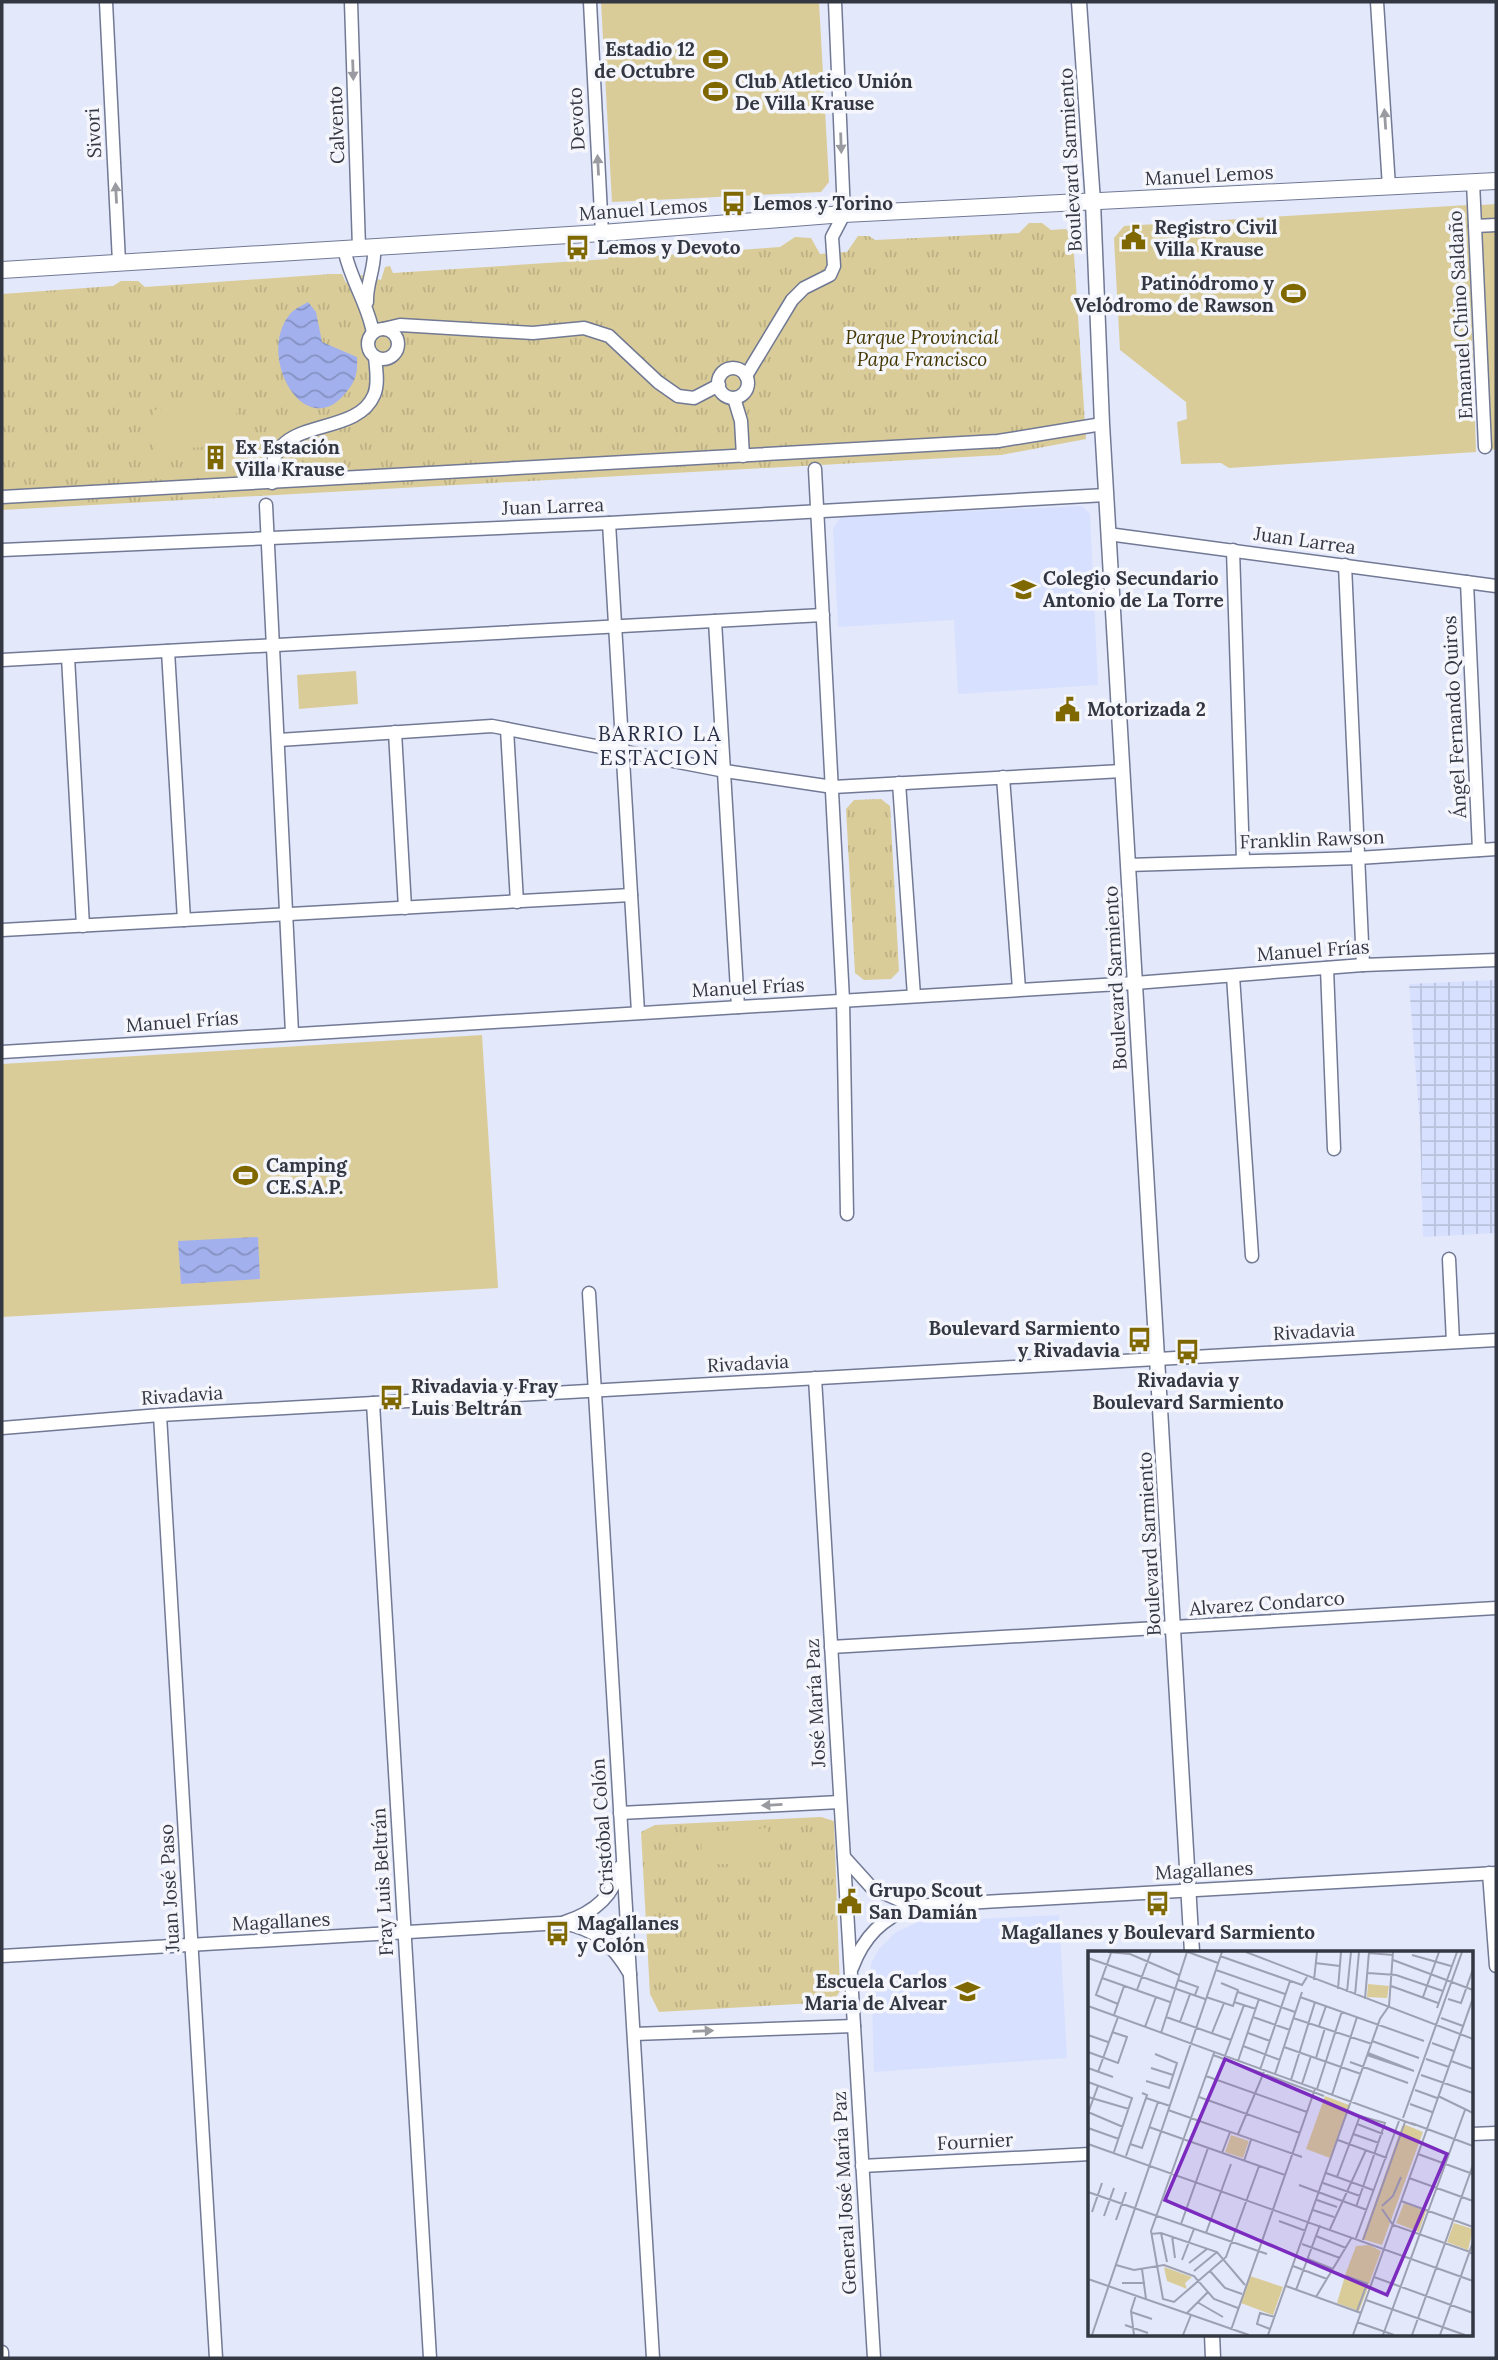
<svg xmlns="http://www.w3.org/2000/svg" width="1498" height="2360" font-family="Lora,serif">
  <defs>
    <pattern id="industrial-grid" width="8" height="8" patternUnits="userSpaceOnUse" patternTransform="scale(1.75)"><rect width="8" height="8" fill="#d7e0fe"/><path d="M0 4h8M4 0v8" fill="none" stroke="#b9c1db"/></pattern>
    <pattern id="grass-tufts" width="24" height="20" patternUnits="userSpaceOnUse" patternTransform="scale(1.75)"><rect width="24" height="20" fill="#dacc98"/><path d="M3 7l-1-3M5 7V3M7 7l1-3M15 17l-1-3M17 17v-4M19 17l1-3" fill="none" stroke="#bcb084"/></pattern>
    <pattern id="water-waves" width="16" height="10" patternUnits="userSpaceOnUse" patternTransform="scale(1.75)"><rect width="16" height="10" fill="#a2b1ed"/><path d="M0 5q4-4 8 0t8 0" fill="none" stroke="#8591c2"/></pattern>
  </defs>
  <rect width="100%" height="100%" fill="#e3e8fb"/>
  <!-- built -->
  <g fill="#d7e0fe">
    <polygon points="1082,506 1090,514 1098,685 958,694 954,620 838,627 833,529 841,517"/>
    <polygon points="1059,1915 1067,2058 874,2072 871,1964 879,1949 895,1933 918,1922"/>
  </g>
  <!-- industrial -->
  <polygon fill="url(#industrial-grid)" points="1496,980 1496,1233 1423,1237 1420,1126 1409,984"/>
  <!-- grass -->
  <g fill="url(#grass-tufts)">
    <polygon points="1029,223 1042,223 1051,230 1066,229 1073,239 1086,439 1001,455 2,510 2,294 113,286 121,281 138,281 145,287 331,274 342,274 346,283 361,275 381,280 385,267 390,266 393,273 608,259 610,254 620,253 624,258 780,247 795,237 811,238 820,254 847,252 858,236 869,236 875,240 1019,233"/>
    <polygon points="881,799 890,806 899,971 891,979 864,980 855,973 846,809 854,800"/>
    <polygon points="821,1817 834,1821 840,1991 833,2002 659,2012 650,1994 641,1832 655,1825"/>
  </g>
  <!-- pitch -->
  <g fill="#dacc98">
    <polygon points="601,2 819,2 829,182 821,192 612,202"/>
    <polygon points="1496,204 1496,449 1491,450 1481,205"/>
    <polygon points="1468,205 1476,452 1229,468 1221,463 1181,464 1177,422 1187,419 1186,402 1120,350 1114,238 1124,226"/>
    <polygon points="236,404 237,445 155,450 153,410"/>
    <polygon points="356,671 358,704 299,709 297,675"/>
    <polygon points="482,1035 498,1288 2,1317 2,1064"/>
    <polygon points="768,1828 770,1862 702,1865 701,1832"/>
  </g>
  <!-- water -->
  <g fill="url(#water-waves)">
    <path d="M308,302L316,312L322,342L357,357C358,375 355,383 343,396C303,440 256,355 290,314C294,309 303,305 308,302Z"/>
    <polygon points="258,1237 260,1279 181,1284 178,1241"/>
  </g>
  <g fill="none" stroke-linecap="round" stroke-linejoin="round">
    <defs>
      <g id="minor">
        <polyline points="106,2 119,262"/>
        <polyline points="351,2 359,248"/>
        <polyline points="590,2 602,233"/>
        <polyline points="1377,2 1389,187"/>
        <polyline points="1473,182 1485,447"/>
        <polyline points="1475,226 1496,225"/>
        <path d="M344,248C349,278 368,303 373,333"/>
        <path d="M367,302C366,283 376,267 374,247"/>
        <polyline points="383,329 400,325 533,333 584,328 609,336 658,382 678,396 694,398 719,385"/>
        <circle cx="383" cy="344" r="15"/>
        <circle cx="733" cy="383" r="15"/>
        <polyline points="746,376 792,300 804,288 830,275 834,266 832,237 844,214 835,2"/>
        <polyline points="734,398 741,421 743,456"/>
        <polyline points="815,469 843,1000 847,1214"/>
        <path d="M272,483C264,412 355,441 374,395C379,384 376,369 375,357"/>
        <polyline points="2,497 998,441 1102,424"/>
        <polyline points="266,505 292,1033"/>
        <polyline points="609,523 638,1012"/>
        <polyline points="1108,534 1496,586"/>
        <polyline points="2,550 609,523 1106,495"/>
        <polyline points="1233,550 1243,860"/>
        <polyline points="1345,565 1363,965"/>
        <polyline points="1467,582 1479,850"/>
        <polyline points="715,621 738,1007"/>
        <polyline points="168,651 184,920"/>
        <polyline points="68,657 83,926"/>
        <polyline points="2,660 823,615"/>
        <polyline points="507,729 517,902"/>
        <polyline points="395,732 405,908"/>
        <polyline points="279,740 492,726 725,771 833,787 1122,771"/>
        <polyline points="1003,777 1019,989"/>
        <polyline points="899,783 914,996"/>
        <polyline points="1128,865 1358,858 1496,849"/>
        <polyline points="2,930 631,895"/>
        <polyline points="1327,968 1334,1149"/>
        <polyline points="1233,976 1252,1256"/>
        <polyline points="2,1052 1135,983 1363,965 1496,960"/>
        <polyline points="1449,1259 1453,1342"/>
        <polyline points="589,1293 653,2358"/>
        <polyline points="815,1378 874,2358"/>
        <polyline points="373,1403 430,2358"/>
        <polyline points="160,1415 216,2358"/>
        <polyline points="2,1428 160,1415 1496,1340"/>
        <polyline points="831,1647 1496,1608"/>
        <polyline points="620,1813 840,1802"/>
        <polyline points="844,1857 872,1888 913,1906"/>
        <polyline points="1489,1873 1496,1966"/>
        <path d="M565,1922C593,1913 614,1897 620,1867"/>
        <path d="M2,1956L561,1923C596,1928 613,1945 630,1974"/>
        <path d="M852,1968C864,1936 882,1919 913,1906L1496,1873"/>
        <polyline points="634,2034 854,2026"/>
        <polyline points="1472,2134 1496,2133"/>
        <polyline points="862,2166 1090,2154"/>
        <polyline points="2,2352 2,2358"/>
      </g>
      <g id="tertiary">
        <polyline points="1079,2 1093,202 1102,424 1192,1952"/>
        <polyline points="1212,2334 1213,2358"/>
      </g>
      <polyline id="secondary" points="2,270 602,233 844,214 1496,181"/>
    </defs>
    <!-- minor casing -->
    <use href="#minor" stroke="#717994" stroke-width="15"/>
    <!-- tertiary casing -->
    <use href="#tertiary" stroke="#717994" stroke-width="17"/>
    <!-- secondary casing -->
    <use href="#secondary" stroke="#717994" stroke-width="18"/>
    <!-- minor -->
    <use href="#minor" stroke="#fff" stroke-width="12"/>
    <!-- tertiary -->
    <use href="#tertiary" stroke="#fff" stroke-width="14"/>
    <!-- secondary -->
    <use href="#secondary" stroke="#fff" stroke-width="16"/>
  </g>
  <!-- one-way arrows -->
  <defs><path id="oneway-solid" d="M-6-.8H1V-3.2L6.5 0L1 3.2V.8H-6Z" transform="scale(1.75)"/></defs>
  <g fill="#999ba0">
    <use href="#oneway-solid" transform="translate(353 70) rotate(88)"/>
    <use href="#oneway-solid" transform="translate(1385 119) rotate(-94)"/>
    <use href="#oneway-solid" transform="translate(841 143) rotate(88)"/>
    <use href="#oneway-solid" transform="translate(598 165) rotate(-93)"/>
    <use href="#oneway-solid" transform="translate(116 193) rotate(-93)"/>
    <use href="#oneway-solid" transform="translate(772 1805) rotate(177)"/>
    <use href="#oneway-solid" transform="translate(703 2031) rotate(-2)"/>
  </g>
  <!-- icons -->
  <defs>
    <symbol id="stadium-bare" viewBox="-9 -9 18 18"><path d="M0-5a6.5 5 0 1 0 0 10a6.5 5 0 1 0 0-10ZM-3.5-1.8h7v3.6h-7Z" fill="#7f6800" stroke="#f4f6fc" stroke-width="2.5" paint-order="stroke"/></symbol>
    <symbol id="bus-bare" viewBox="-9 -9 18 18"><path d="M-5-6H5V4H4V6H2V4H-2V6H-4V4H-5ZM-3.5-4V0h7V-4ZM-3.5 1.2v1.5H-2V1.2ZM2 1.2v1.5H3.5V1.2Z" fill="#7f6800" stroke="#f4f6fc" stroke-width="2.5" paint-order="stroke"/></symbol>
    <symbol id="civic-bare" viewBox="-9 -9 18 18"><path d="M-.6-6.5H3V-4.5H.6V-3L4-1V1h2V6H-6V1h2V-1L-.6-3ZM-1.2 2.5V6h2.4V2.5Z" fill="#7f6800" stroke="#f4f6fc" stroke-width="2.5" paint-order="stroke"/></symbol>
    <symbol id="building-bare" viewBox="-9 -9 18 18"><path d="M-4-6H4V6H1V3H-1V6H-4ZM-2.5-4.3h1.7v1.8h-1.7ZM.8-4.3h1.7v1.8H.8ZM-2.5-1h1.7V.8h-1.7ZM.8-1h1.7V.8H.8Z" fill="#7f6800" stroke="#f4f6fc" stroke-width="2.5" paint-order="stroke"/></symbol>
    <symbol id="school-bare" viewBox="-9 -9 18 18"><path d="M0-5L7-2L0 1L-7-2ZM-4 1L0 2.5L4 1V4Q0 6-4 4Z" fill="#7f6800" stroke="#f4f6fc" stroke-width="2.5" paint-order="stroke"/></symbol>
  </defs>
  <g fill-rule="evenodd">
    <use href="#stadium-bare" x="698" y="42" width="35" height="35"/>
    <use href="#stadium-bare" x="698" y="74" width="35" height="35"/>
    <use href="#bus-bare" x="716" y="186" width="35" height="35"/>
    <use href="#civic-bare" x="1116" y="220" width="35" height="35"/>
    <use href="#bus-bare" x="560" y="230" width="35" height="35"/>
    <use href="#stadium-bare" x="1276" y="276" width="35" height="35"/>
    <use href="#building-bare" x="198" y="440" width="35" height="35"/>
    <use href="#school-bare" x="1006" y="572" width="35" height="35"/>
    <use href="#civic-bare" x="1050" y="692" width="35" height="35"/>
    <use href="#stadium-bare" x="228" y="1158" width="35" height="35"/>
    <use href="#bus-bare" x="1122" y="1322" width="35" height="35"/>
    <use href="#bus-bare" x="1170" y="1334" width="35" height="35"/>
    <use href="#bus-bare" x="374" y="1380" width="35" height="35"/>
    <use href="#civic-bare" x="832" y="1884" width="35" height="35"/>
    <use href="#bus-bare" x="1140" y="1886" width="35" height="35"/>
    <use href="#bus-bare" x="540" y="1916" width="35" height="35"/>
    <use href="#school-bare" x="950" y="1974" width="35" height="35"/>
  </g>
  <g text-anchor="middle" stroke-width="7" stroke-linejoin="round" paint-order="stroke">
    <!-- poi labels -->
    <g font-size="19" font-weight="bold" fill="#333742" stroke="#f4f6fc" text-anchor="start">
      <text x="695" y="56" text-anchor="end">Estadio 12<tspan x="695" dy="22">de Octubre</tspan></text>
      <text x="735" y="88">Club Atletico Unión<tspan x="735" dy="22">De Villa Krause</tspan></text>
      <text x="753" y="210">Lemos y Torino</text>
      <text x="1154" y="234">Registro Civil<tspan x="1154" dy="22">Villa Krause</tspan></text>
      <text x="597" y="254">Lemos y Devoto</text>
      <text x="1274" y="290" text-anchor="end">Patinódromo y<tspan x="1274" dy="22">Velódromo de Rawson</tspan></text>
      <text x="235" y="454">Ex Estación<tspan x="235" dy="22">Villa Krause</tspan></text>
      <text x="1043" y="585">Colegio Secundario<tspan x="1043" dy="22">Antonio de La Torre</tspan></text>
      <text x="1087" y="716">Motorizada 2</text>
      <text x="266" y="1172">Camping<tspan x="266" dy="22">CE.S.A.P.</tspan></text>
      <text x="1120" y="1335" text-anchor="end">Boulevard Sarmiento<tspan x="1120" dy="22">y Rivadavia</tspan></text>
      <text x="1188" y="1387" text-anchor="middle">Rivadavia y<tspan x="1188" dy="22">Boulevard Sarmiento</tspan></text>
      <text x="411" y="1393">Rivadavia y Fray<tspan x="411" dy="22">Luis Beltrán</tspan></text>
      <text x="869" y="1897">Grupo Scout<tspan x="869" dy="22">San Damián</tspan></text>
      <text x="577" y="1930">Magallanes<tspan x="577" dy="22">y Colón</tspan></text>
      <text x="1158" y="1939" text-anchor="middle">Magallanes y Boulevard Sarmiento</text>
      <text x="947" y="1988" text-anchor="end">Escuela Carlos<tspan x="947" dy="22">Maria de Alvear</tspan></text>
    </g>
    <!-- street labels -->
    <g font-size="19" fill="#333742" stroke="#f4f6fc">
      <text transform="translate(576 119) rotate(-93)" y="7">Devoto</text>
      <text transform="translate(336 125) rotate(-92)" y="7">Calvento</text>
      <text transform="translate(93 133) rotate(-93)" y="7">Sivori</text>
      <text transform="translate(1070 160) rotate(-93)" y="7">Boulevard Sarmiento</text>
      <text transform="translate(1209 175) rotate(-3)" y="7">Manuel Lemos</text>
      <text transform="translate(643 209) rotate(-4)" y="7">Manuel Lemos</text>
      <text transform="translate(1460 315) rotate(-93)" y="7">Emanuel Chino Saldaño</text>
      <text transform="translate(553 506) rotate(-2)" y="7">Juan Larrea</text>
      <text transform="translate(1305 540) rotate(8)" y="7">Juan Larrea</text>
      <text transform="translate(1454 717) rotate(-93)" y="7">Ángel Fernando Quiros</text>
      <text transform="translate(1312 839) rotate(-2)" y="7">Franklin Rawson</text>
      <text transform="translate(1313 950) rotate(-4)" y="7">Manuel Frías</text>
      <text transform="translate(1115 978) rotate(-93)" y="7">Boulevard Sarmiento</text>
      <text transform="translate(748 987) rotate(-3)" y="7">Manuel Frías</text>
      <text transform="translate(182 1021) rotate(-4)" y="7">Manuel Frías</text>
      <text transform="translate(1314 1331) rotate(-3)" y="7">Rivadavia</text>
      <text transform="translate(748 1363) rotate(-3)" y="7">Rivadavia</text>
      <text transform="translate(182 1395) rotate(-4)" y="7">Rivadavia</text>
      <text transform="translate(1149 1544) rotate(-93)" y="7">Boulevard Sarmiento</text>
      <text transform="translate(1267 1603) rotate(-4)" y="7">Alvarez Condarco</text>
      <text transform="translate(815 1703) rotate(-93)" y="7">José María Paz</text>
      <text transform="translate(602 1827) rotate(-94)" y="7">Cristóbal Colón</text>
      <text transform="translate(1204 1870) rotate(-3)" y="7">Magallanes</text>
      <text transform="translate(382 1882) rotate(-93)" y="7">Fray Luis Beltrán</text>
      <text transform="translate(169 1888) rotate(-93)" y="7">Juan José Paso</text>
      <text transform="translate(281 1921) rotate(-3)" y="7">Magallanes</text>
      <text transform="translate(975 2141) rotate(-3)" y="7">Fournier</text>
      <text transform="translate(844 2193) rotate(-93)" y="7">General José María Paz</text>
    </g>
    <!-- park labels -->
    <g font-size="19" font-style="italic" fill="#443700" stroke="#f4f6fc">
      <text x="922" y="344">Parque Provincial<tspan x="922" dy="22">Papa Francisco</tspan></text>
    </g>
    <!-- neighbourhood labels -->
    <g font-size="21" letter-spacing="2" fill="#282e45" stroke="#f4f6fc">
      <text x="660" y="741">BARRIO LA<tspan x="660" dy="24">ESTACION</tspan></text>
    </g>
  </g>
  <!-- overview -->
  <g transform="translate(1088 1951)">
    <rect width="385" height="385" fill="#e3e8fb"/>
    <path d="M318,174L335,181L294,294L274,288L314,175ZM143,184L161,190L155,207L137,201ZM76,316L104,326L97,332L99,338L79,330ZM162,325L195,336L185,364L153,352Z" fill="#dacc98"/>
    <path d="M280,33L301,35L299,47L279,46ZM237,145L261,154L242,207L218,198ZM316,252L338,260L331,281L308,272ZM366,272L385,278L380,299L359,291ZM281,294L293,300L281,333L257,324L268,295ZM257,325L281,334L271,360L249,352Z" fill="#dacc98"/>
    <path fill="none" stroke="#9da1b1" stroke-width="2" d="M20,1L42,3L91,24M100,1L130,12M158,1L385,88M23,2L8,44L30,53M281,2L305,4M324,4L363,15M132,5L214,34L219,26M0,7L117,48M305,9L385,39M227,12L252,15M128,19L197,43M280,22L308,24L355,40M14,27L82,51M90,29L110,36L107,44M226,29L229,1M303,35L350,52M250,38L253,1M49,39L63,1M150,41L207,61M259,41L263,1M267,44L271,1M118,46L145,55L150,39L133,32M212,46L336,90M335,46L351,1M277,48L281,1M360,48L373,52L385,18M146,51L168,58M0,55L327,174M349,57L369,1M26,64L36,35M78,66L143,89M165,66L202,79M205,67L284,93M353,67L375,75M92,71L102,43M231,75L238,55M57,76L68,46M73,82L99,1M124,82L136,52M160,82L182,90M0,84L20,91M284,90L331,107M344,92L366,100M155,95L192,109M196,96L273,123M0,101L30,112L39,86L24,81M126,102L63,280L75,348L86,351L138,306L171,215M125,104L236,145M279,104L326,120L280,102M137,105L156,54M228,107L237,77M338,108L361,116M150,110L171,48M363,110L385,118M262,111L320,132M0,117L25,126M63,117L85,124M172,119L202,30M10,121L30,66M187,123L214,41M333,124L385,142M118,125L219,161M203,129L227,51M58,130L81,137L89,112L67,103M0,131L44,147L26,201M214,133L223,105M229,138L254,60M327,139L349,147M244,144L269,66M350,145L385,162M0,146L41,158M111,146L212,182M58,147L82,155M322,153L344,161M80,159L214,206M0,161L35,176M0,162L10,135M315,167L374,1M323,172L385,195M269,173L295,183M61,176L197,224M0,177L31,188M339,178L385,47M150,183L176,121M265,183L291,192M250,189L299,207M0,193L385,330M42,193L54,197L70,151M134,202L142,181M330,203L385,223M38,205L59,144L54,142M156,210L163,189M238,222L285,239M249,226L272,165L297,172L268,256M321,227L385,250M235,232L272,245M211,234L279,259M0,241L179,303M229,249L249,256M313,250L385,276M294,255L305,245L313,226M294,258L305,274L385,302M225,259L246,266M4,261L14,232M16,265L26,237M28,269L38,241M191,270L218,280M93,273L120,197M242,278L278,199M73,282L79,311M118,282L143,213M63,283L73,282L129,301L157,334M84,285L87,307M228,285L258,297M268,287L311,170M275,289L317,171M214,293L252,307M220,308L245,318M94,309L106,278M101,312L119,298M28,314L46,319L76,314L106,325L126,348L150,357M205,315L239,328M54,318L58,348M106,320L129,301M122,320L137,337L154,343M258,325L280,333M286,326L385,362M0,328L161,384M34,332H57M198,335L273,362M208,339L232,274M228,346L264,286M278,349L377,384M109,351L135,366M269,360L279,333M43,361L64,368M99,362L120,341M269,371L306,384M37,374L60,382M182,378L169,373L172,362L187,366M143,379L227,138M4,384L134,1M46,384L43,360L48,344M95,384L103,364M180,384L292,68L301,55L305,1M265,384L339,178M295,384L377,159M324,384L385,214M352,384L385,291"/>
    <path fill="#7b2cbf" fill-opacity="0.15" stroke="#7b2cbf" stroke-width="3.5" d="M137,108L359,203L299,344L77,249Z"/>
    <rect width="385" height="385" fill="none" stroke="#333742" stroke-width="3.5"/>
  </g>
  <!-- border -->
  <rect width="1498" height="2360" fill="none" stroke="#333742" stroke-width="7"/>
</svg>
